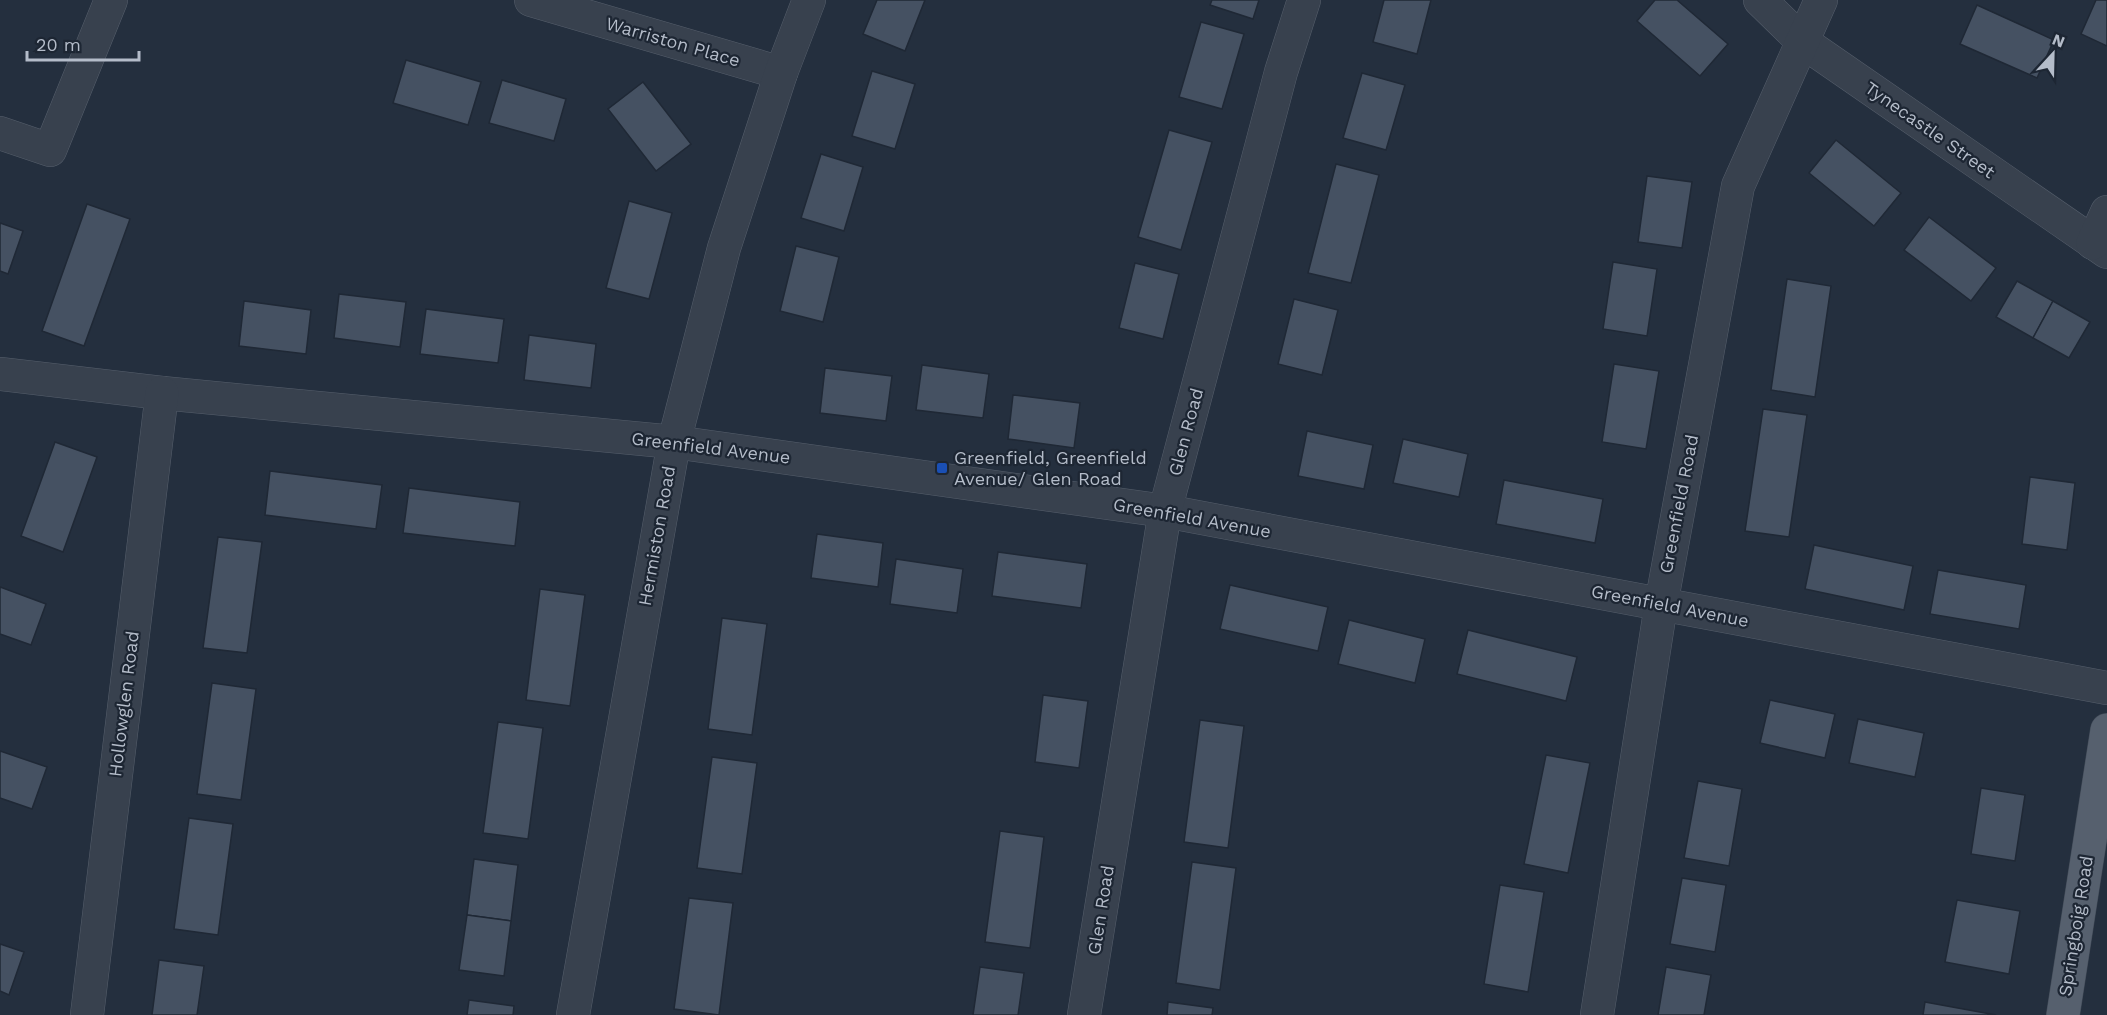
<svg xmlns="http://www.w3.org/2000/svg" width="2107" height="1015" font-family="'Work Sans',sans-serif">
  <rect width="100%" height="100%" fill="#242f3e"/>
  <!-- building -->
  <g fill="#455162" stroke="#1f2835" stroke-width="1.5">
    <polygon points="877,0 925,0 905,51 863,34"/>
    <polygon points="1212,0 1259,0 1253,19 1210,5"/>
    <polygon points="1384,0 1431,0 1417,54 1373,42"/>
    <polygon points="1655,0 1677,0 1728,44 1700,76 1637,21"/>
    <polygon points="2096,0 2107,0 2107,46 2081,34"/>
    <polygon points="1977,5 2054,40 2037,78 1960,44"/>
    <polygon points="1201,22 1244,34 1222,109 1179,97"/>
    <polygon points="406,60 481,82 468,125 393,103"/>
    <polygon points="872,71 915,84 895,149 852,136"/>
    <polygon points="1362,73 1405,85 1386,150 1343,138"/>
    <polygon points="502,80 566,99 554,141 489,123"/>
    <polygon points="643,82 691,144 656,171 608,109"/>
    <polygon points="1169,130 1212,142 1181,250 1138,237"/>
    <polygon points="1836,140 1901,193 1874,226 1809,173"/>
    <polygon points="821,154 863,167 844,231 801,218"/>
    <polygon points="1336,164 1379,175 1351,283 1308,273"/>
    <polygon points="1647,176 1692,182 1682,248 1638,242"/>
    <polygon points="629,201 672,213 649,299 606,288"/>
    <polygon points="87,204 130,219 84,346 42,331"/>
    <polygon points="1929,217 1996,268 1971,301 1904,250"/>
    <polygon points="0,223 23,231 8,274 0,271"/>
    <polygon points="796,246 839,257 823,322 780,311"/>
    <polygon points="1613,262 1657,269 1647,336 1603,329"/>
    <polygon points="1135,263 1179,274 1163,339 1119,328"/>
    <polygon points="1787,279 1831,286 1815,397 1771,390"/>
    <polygon points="2017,281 2053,301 2033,338 1996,317"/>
    <polygon points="339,294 406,302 400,347 334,338"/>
    <polygon points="1294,299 1338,310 1322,375 1278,364"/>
    <polygon points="244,301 311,310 306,354 239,346"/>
    <polygon points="2053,301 2090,322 2069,358 2033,338"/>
    <polygon points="426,309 504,319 498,363 420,354"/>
    <polygon points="529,335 596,344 591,388 524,380"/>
    <polygon points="1614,364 1659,371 1646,449 1602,442"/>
    <polygon points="922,365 989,374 983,418 916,410"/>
    <polygon points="825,368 892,376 886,421 820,413"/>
    <polygon points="1013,395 1080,403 1074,448 1008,439"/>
    <polygon points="1763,409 1807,415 1789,537 1745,531"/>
    <polygon points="1307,431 1373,445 1364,489 1298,476"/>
    <polygon points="1403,439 1468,454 1459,497 1393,483"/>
    <polygon points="55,442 97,457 63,552 21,536"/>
    <polygon points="270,471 382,485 376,529 265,515"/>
    <polygon points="2030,477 2075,483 2067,550 2022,544"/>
    <polygon points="1504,480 1603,499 1595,543 1496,524"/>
    <polygon points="409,488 520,502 515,546 403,533"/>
    <polygon points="817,534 883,543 878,587 811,578"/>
    <polygon points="218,537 262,542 247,653 203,648"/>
    <polygon points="1814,545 1913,566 1904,610 1805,589"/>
    <polygon points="998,552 1087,564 1081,608 992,596"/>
    <polygon points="896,559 963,569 957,613 890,604"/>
    <polygon points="1938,570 2026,585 2019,629 1930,614"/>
    <polygon points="1230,585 1328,607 1318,651 1220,629"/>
    <polygon points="0,587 46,604 31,645 0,634"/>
    <polygon points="540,589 585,595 570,706 526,700"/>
    <polygon points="722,618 767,624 752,735 708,729"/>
    <polygon points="1349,620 1425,639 1415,683 1338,664"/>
    <polygon points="1468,630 1577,657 1566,701 1457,674"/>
    <polygon points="212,683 256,689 241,800 197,794"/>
    <polygon points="1043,695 1088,701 1079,768 1035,762"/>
    <polygon points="1770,700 1835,714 1825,758 1760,743"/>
    <polygon points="1858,719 1924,733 1915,777 1849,763"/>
    <polygon points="1200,720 1244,726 1228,848 1184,842"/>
    <polygon points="498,722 543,728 528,839 483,833"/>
    <polygon points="0,751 47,767 32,809 0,798"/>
    <polygon points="1546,755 1590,763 1568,873 1524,864"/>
    <polygon points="712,757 757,763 742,874 697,868"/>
    <polygon points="1698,781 1742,789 1729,866 1684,858"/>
    <polygon points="1981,788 2025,795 2015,861 1971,854"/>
    <polygon points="189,818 233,824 218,935 174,929"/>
    <polygon points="1000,831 1044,837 1030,948 985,942"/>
    <polygon points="474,859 518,865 511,921 467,915"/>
    <polygon points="1192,862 1236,868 1220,990 1176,983"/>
    <polygon points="1682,878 1726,885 1715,952 1670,944"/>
    <polygon points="1500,885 1544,892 1528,992 1484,984"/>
    <polygon points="689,898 733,903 719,1015 674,1009"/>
    <polygon points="1957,900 2020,911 2009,974 1945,962"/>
    <polygon points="467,915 511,921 504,976 459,970"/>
    <polygon points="0,944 24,952 9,995 0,991"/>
    <polygon points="159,960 204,966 197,1015 152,1015"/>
    <polygon points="980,967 1024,973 1018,1015 973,1015"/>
    <polygon points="1666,967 1711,975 1704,1015 1658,1015"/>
    <polygon points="469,1000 514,1006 513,1015 467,1015"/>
    <polygon points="1168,1002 1213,1008 1212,1015 1167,1015"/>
    <polygon points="1925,1002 1996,1015 1923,1015"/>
  </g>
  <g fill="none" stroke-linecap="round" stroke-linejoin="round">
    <defs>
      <g id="minor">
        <polyline points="531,0 781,73"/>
        <polyline points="1760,0 1803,42 2107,252"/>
        <polyline points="0,133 50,150 111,0"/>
        <polyline points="2093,243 2107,212"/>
        <polyline points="0,374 162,393 674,442 1165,511 2107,688"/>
        <polyline points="87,1015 162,393"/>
        <polyline points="573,1015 674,442 724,248 781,73 809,0"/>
        <polyline points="1084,1015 1165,511 1281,72 1304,0"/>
        <polyline points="1597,1015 1661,605 1738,186 1821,0"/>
      </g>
      <polyline id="major" points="2063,1015 2107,730"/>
    </defs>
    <!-- minor casing -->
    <use href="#minor" stroke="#565f6c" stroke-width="34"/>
    <!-- major casing -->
    <use href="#major" stroke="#414a57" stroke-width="34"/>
    <!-- minor -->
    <use href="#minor" stroke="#38414e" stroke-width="33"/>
    <!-- major -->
    <use href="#major" stroke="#56606e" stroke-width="33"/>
  </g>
  <!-- markers -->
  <rect fill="#1a4fb4" stroke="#1d2633" stroke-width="2" x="936" y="462" width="12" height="12" rx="3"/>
  <g text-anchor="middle" stroke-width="4.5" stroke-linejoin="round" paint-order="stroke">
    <!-- street labels -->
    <g font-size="18" fill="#b4bcc9" stroke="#1d2633">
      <text transform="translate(673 42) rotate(16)" y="6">Warriston Place</text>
      <text transform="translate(1930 130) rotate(35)" y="6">Tynecastle Street</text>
      <text transform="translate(1186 432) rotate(-75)" y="6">Glen Road</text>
      <text transform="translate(711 448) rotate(7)" y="6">Greenfield Avenue</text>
      <text transform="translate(1679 504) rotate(-79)" y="6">Greenfield Road</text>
      <text transform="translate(1192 518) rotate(10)" y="6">Greenfield Avenue</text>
      <text transform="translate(657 536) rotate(-80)" y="6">Hermiston Road</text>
      <text transform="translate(1670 606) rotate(11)" y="6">Greenfield Avenue</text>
      <text transform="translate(124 704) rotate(-83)" y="6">Hollowglen Road</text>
      <text transform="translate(1101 910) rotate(-81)" y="6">Glen Road</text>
      <text transform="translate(2076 926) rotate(-81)" y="6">Springboig Road</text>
    </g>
    <!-- poi labels -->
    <g font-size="18" fill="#b4bcc9" stroke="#1d2633" text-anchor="start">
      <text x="954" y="464">Greenfield, Greenfield<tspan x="954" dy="21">Avenue/ Glen Road</tspan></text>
    </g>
  </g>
  <!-- north arrow -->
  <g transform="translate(2053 54) rotate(22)" stroke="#1d2633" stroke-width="4.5" paint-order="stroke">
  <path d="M0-4.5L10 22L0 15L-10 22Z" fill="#b4bcc9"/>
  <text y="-9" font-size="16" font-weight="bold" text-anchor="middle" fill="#b4bcc9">N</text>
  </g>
  <!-- scale -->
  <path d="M27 51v9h112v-9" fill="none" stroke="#b4bcc9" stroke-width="3"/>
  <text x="36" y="51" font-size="18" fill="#b4bcc9" stroke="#1d2633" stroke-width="4.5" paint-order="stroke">20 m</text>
</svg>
